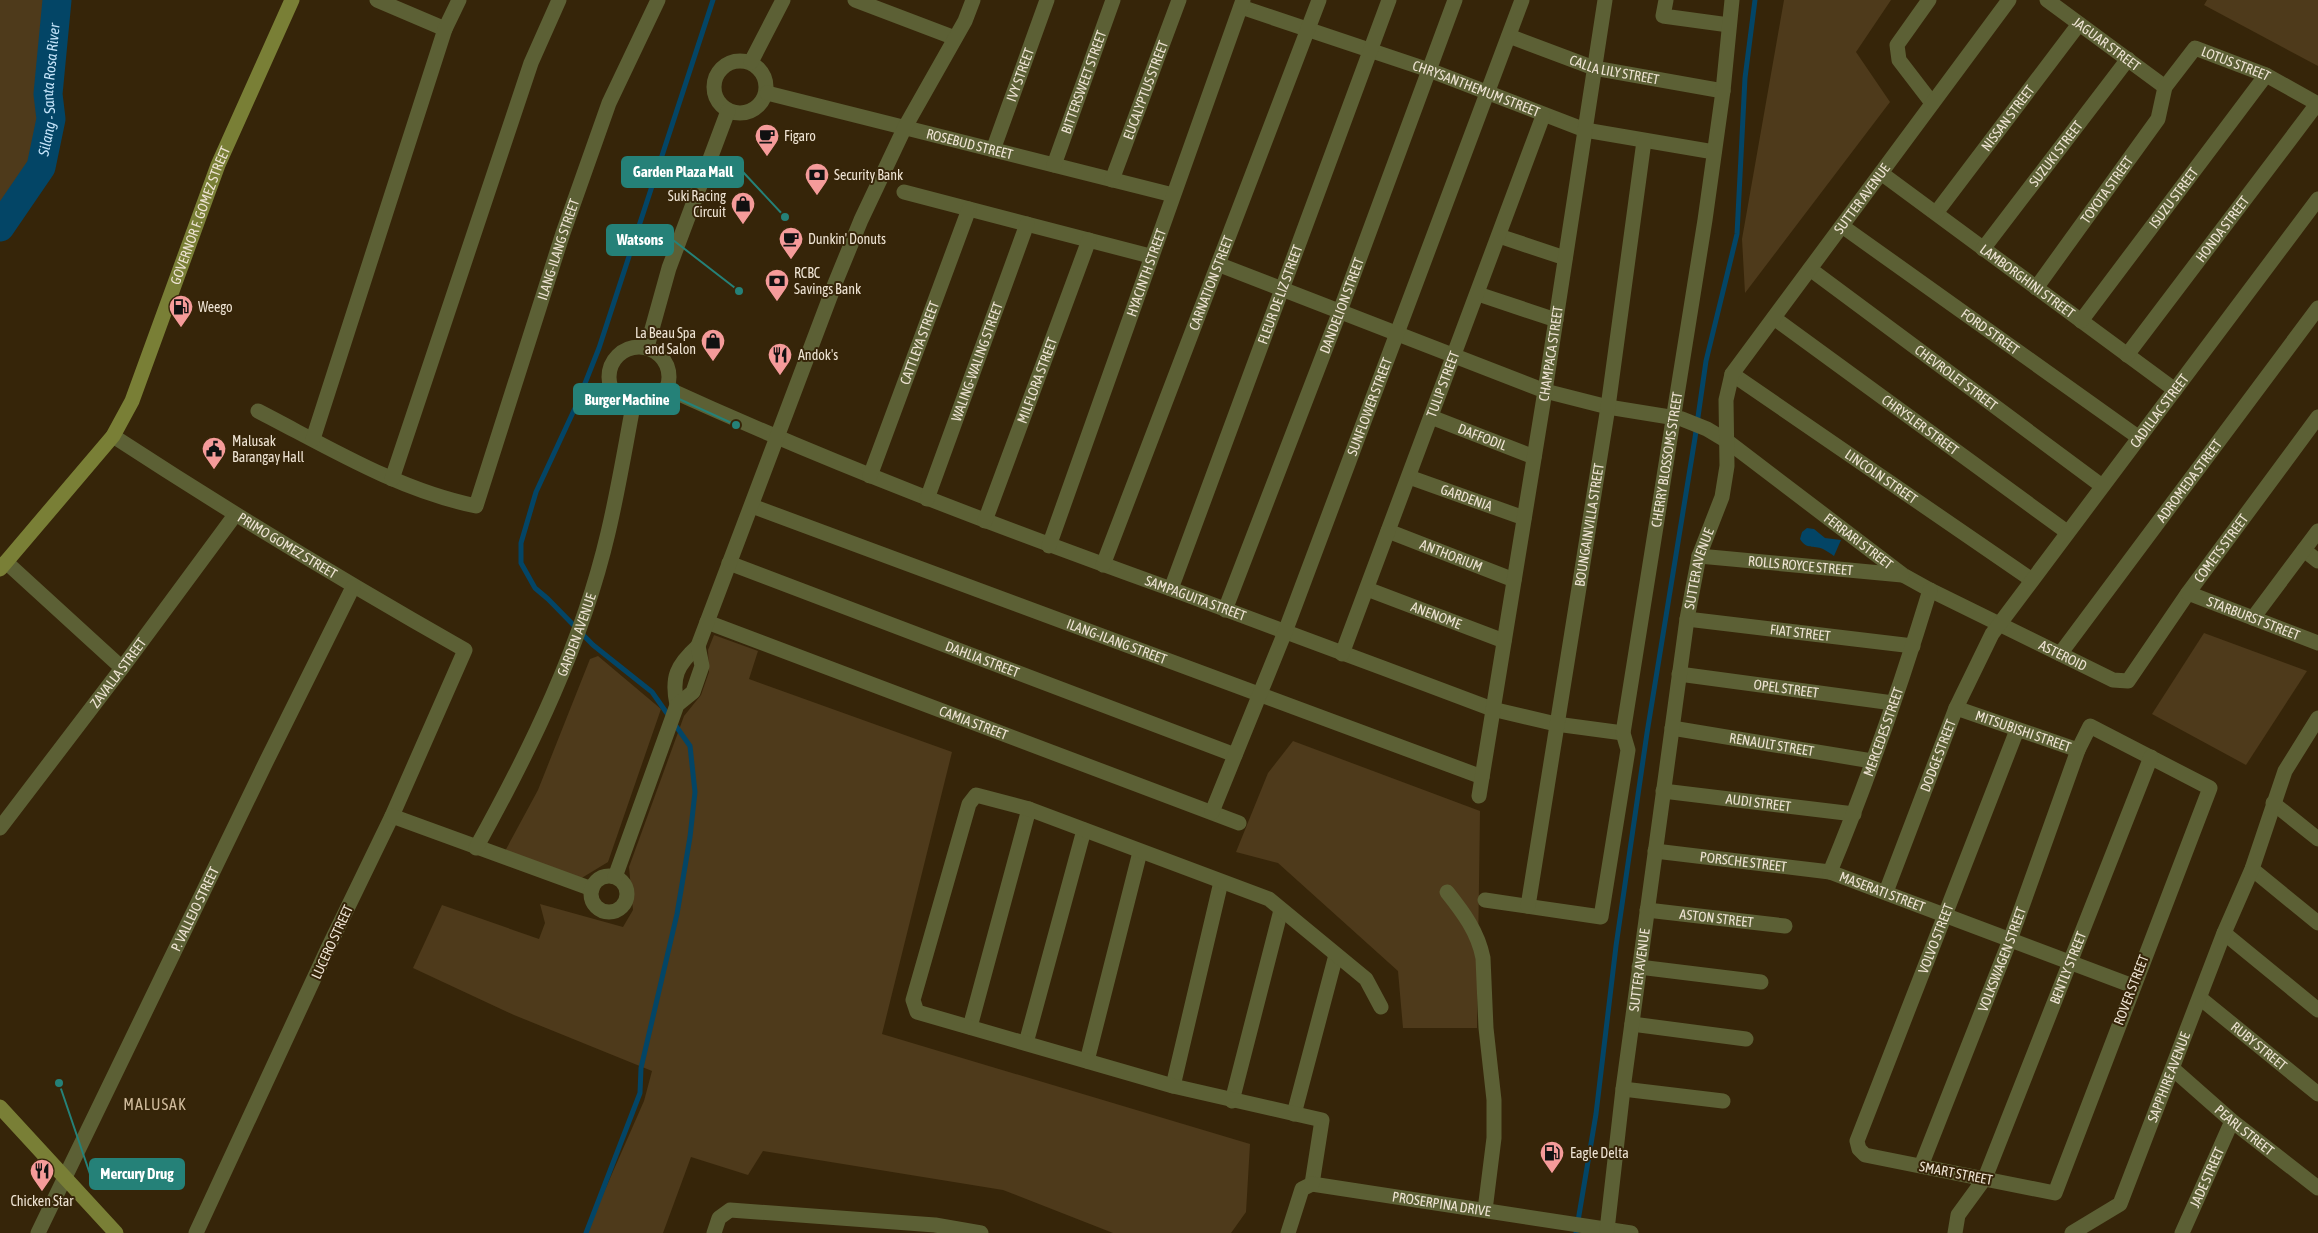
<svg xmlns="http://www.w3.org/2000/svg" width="2318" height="1233" font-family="'Asap Condensed',sans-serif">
  <rect width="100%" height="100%" fill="#362509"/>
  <!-- green -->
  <g fill="#4e3a1b">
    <polygon points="0,0 51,0 45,52 37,85 38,120 32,162 0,209"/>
    <polygon points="1784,0 1891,0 1856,52 1890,102 1745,293 1742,239"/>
    <polygon points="2207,0 2318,0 2318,66 2204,5"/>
    <polygon points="2204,633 2307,671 2246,765 2152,714"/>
    <polygon points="714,635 758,651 749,679 952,752 882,1034 1250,1144 1246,1212 1231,1233 1113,1233 1003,1190 763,1151 748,1175 691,1157 663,1233 586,1233 644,1101 652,1071 514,1015 413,968 442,905 539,939 545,923 540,904 623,927 633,910 629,867 684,716 701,695 709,672 708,650"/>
    <polygon points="598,656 661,709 608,862 580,879 504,853 538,790 590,659"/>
    <polygon points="1293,741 1480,811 1477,1028 1403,1028 1398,971 1278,863 1236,852 1268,773"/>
  </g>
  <!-- water -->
  <path fill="#034566" d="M1807,528L1814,529L1825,538L1841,540L1834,556C1831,554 1827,551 1823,549C1813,545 1807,550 1800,539L1802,532Z"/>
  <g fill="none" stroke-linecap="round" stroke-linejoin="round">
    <!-- stream -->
    <g stroke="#034566" stroke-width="5">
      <polyline points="586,1233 640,1093 641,1068 677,914 690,837 695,792 690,746 652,692 593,645 548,599 535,588 521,563 521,543 536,492 576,406 599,348 713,0"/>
      <polyline points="1576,1233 1596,1114 1616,946 1647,733 1695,438 1706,361 1737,234 1745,78 1755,0"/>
    </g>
    <!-- river -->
    <path stroke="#034566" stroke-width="29" id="s1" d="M0,227L41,167L51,119L48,94L57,0"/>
    <!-- street -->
    <g stroke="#5c6035" stroke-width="15">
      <polyline points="377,0 445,29"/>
      <polyline points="855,0 955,38"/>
      <polyline points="1666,0 1663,16 1729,25"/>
      <polyline points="1929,0 1897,45 1899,60 1932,103"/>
      <path id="s2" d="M2047,0L2165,87"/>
      <path id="s3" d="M1241,7L1429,70L1585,130L1714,152"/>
      <path id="s4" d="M1509,36L1594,68L1723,91"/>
      <circle cx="740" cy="87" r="26"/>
      <polyline points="751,62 783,0"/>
      <path id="s5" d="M767,93L1173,195"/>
      <path id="s6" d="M993,150L1047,0"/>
      <path id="s7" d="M1054,165L1113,0"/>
      <path id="s8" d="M1881,173L2175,390"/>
      <path id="s9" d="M1112,180L1179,0"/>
      <polyline points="904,192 1150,256"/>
      <path id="s10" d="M1936,213L2079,24"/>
      <path id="s11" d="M1842,226L2138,437"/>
      <polyline points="1499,236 1565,258"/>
      <path id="s12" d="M1983,249L2128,59"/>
      <path id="s13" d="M1220,265L1545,391L1608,407L1682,419L1707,429L1727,441L1903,575L1930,590L2113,680L2128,681L2188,593L2318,417"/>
      <path id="s14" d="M1810,269L2102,486"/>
      <path id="s15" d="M2036,288L2158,119L2165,87L2195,48L2266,75L2318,104"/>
      <polyline points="1478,294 1556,320"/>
      <path id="s16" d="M1774,318L2067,532"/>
      <path id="s17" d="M2081,321L2266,75"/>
      <polyline points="647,347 669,268 728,111"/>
      <circle cx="639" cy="377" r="30"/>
      <path id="s18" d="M2127,355L2317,104"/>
      <path id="s19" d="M1732,374L2032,580"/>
      <path id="s20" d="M666,388C832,464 999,527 1171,589C1278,628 1385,669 1492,709L1556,724L1623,733"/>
      <path id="s21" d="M258,411C328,447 398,490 476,506L563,233L609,103L658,0"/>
      <path id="s22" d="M1431,417L1534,457"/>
      <path id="s23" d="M113,436C228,511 345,582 465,650L392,816L329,946L196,1233"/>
      <polyline points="313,439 445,29 459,0"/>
      <path id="s24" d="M870,476L969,209"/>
      <path id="s25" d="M1409,477L1524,518"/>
      <polyline points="392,479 531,63 559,0"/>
      <path id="s26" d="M927,499L1027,224"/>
      <path id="s27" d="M752,506L1482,777"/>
      <path id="s28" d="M985,521L1089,240"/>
      <path id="s29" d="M1388,531L1514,580"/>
      <path id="s30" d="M1049,546L1243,0"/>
      <polyline points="2304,550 2318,561"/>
      <path id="s31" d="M1699,556L1902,575"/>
      <polyline points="6,562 122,668"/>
      <path id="s32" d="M729,563L1235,755"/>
      <path id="s33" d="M1103,565L1319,0"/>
      <path id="s34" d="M1171,589L1389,0"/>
      <path id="s35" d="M1367,589L1504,641"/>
      <path id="s36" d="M2188,593L2318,643"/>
      <path id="s37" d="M1225,610L1340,311L1455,0"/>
      <polyline points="2253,618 2318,531"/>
      <path id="s38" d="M1687,619L1913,646"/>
      <path id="s39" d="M707,622L1239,823"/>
      <path id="s40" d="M1342,654L1543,116"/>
      <path id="s41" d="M2060,654L2318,308"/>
      <path id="s42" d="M1679,674L1893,703"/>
      <path d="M677,705C671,677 677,665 698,646L836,281L861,220L905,127L965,21L973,0"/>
      <path id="s43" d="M1956,708L2078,750"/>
      <path id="s44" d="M1672,728L1872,761"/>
      <path id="s45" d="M1663,791L1854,814"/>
      <path id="s46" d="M1479,796L1545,391L1605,0"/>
      <polyline points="2273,803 2318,839"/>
      <path id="s47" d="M1212,812L1285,632L1522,0"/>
      <polyline points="392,816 592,889"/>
      <path id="s48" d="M0,828L122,668L235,515"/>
      <path id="s49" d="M476,848C531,749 582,644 608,533C618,491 625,448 633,406"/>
      <path id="s50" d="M1655,851L1830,872L2133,986"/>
      <polyline points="2252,869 2318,923"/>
      <path id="s51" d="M1830,872C1868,780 1901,685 1930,590"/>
      <circle cx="609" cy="894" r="18"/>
      <polyline points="615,877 677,705 693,692 702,666 698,646"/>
      <path d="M1447,892C1463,912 1478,932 1483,958L1486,1028L1494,1100V1138L1485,1210"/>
      <path id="s52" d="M1886,892L1956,708L1992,634L2318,199"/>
      <path id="s53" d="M1485,900L1601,917L1628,750L1623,733L1705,220L1723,91L1732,0"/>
      <path id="s54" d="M1528,906L1608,407L1644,141"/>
      <path id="s55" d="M1647,910L1785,926"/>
      <polyline points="2224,933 2318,1010"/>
      <polyline points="1639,967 1761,982"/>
      <path id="s56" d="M2200,998L2318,1094"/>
      <polyline points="1632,1024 1746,1039"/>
      <polyline points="970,1027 1029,809"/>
      <polyline points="1026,1043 1084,830"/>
      <polyline points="1087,1061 1140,852"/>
      <path id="s57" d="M2173,1069L2232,1121L2318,1188"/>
      <polyline points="1173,1086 1221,882"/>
      <polyline points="1623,1089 1723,1101"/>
      <polyline points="1232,1101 1281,910"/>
      <polyline points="1294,1114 1336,955"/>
      <path id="s58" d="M1921,1166L2010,940L2078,750L2090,726L2210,788L2055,1193L1865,1155L1859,1149L1857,1141L2017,730"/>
      <polyline points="1312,1184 1322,1120 1173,1086 917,1012 913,1000 969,804 976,795 1029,809 1269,899 1366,979 1381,1007"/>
      <path id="s59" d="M1312,1184L1631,1233"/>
      <path id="s60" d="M1607,1230L1623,1089L1687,619L1699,556L1722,497L1727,466L1726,400L1732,374L2009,0"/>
      <path id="s61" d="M38,1233L266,762L353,587"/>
      <polyline points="714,1233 719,1218 730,1210 935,1225 981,1233"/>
      <polyline points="1288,1233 1302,1189 1312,1184"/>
      <path id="s62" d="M1955,1233L1958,1215L1985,1178L2151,757"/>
      <path id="s63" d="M2072,1233L2120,1204L2224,933L2252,869L2285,771L2318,718"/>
      <path id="s64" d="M2182,1233L2232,1121"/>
    </g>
    <!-- secondary -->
    <g stroke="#797f36" stroke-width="15">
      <path id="s65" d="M0,569L113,436L132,401L218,165L292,0"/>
      <polyline points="0,1107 116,1233"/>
    </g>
  </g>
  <!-- icons -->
  <defs>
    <symbol id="cafe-pin" viewBox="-11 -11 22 30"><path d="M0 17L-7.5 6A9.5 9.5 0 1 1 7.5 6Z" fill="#f59b9a" stroke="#362509"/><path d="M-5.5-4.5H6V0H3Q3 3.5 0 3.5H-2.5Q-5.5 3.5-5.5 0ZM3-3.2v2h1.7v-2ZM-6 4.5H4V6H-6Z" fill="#111"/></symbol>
    <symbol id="bank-pin" viewBox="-11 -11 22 30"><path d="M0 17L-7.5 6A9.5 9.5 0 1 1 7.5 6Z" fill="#f59b9a" stroke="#362509"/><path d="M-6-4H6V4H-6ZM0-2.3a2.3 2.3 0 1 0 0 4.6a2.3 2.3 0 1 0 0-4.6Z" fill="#111"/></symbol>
    <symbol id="shop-pin" viewBox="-11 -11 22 30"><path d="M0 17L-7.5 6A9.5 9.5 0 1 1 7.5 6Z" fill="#f59b9a" stroke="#362509"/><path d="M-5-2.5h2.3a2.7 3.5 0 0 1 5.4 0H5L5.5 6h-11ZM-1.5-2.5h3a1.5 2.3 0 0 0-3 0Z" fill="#111"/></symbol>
    <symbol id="fuel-pin" viewBox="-11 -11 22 30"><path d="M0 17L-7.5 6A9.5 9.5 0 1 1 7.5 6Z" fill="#f59b9a" stroke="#362509"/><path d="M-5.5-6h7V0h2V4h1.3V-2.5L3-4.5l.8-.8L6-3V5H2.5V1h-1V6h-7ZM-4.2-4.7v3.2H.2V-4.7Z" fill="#111"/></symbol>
    <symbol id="restaurant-pin" viewBox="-11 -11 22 30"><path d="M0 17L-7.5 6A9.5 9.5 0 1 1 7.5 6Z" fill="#f59b9a" stroke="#362509"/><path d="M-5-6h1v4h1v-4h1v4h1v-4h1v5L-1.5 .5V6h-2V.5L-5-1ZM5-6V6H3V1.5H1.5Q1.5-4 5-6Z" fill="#111"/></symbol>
    <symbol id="civic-pin" viewBox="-11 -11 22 30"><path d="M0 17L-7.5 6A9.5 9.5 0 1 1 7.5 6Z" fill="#f59b9a" stroke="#362509"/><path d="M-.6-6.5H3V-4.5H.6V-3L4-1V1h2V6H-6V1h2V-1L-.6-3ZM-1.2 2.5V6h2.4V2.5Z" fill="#111"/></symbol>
  </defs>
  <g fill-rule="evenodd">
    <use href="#cafe-pin" x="753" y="122" width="28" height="38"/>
    <use href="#bank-pin" x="803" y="161" width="28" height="38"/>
    <use href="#shop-pin" x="729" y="190" width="28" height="38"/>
    <use href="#cafe-pin" x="777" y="225" width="28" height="38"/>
    <use href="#bank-pin" x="763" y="267" width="28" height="38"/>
    <use href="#fuel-pin" x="167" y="293" width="28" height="38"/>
    <use href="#shop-pin" x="699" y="327" width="28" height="38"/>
    <use href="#restaurant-pin" x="766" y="341" width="28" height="38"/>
    <use href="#civic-pin" x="200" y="435" width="28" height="38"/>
    <use href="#fuel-pin" x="1538" y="1139" width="28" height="38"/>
    <use href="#restaurant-pin" x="28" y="1157" width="28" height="38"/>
  </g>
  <g text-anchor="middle" stroke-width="4" stroke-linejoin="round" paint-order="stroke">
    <!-- street labels -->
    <g font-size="14" fill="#eee3d3" stroke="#362509">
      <text dy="5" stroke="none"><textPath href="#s2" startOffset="74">JAGUAR STREET</textPath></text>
      <text dy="5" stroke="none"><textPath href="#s15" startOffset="334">LOTUS STREET</textPath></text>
      <text dy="5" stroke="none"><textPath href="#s4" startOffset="111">CALLA LILY STREET</textPath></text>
      <text dy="5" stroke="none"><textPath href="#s6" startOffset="80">IVY STREET</textPath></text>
      <text dy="5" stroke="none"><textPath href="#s7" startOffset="88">BITTERSWEET STREET</textPath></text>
      <text dy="5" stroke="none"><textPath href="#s3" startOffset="249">CHRYSANTHEMUM STREET</textPath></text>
      <text dy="5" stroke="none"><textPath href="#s9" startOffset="96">EUCALYPTUS STREET</textPath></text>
      <text dy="5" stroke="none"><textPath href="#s10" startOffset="119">NISSAN STREET</textPath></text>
      <text dy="5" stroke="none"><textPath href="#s5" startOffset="209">ROSEBUD STREET</textPath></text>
      <text dy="5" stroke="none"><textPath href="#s12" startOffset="120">SUZUKI STREET</textPath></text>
      <text dy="5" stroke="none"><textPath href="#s15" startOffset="121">TOYOTA STREET</textPath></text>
      <text dy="5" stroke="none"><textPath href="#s60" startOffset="1086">SUTTER AVENUE</textPath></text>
      <text dy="5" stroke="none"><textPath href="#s17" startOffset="154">ISUZU STREET</textPath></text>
      <text dy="5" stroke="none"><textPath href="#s65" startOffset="412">GOVERNOR F. GOMEZ STREET</textPath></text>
      <text dy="5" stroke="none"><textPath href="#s18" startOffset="158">HONDA STREET</textPath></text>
      <text dy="5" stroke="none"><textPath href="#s21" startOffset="508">ILANG-ILANG STREET</textPath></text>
      <text dy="5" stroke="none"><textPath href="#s30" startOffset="290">HYACINTH STREET</textPath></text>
      <text dy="5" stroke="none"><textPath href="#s8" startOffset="182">LAMBORGHINI STREET</textPath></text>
      <text dy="5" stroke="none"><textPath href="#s33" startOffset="302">CARNATION STREET</textPath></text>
      <text dy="5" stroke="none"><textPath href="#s34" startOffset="314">FLEUR DE LIZ STREET</textPath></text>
      <text dy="5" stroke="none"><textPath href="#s37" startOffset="326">DANDELION STREET</textPath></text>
      <text dy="5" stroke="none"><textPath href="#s11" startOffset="182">FORD STREET</textPath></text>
      <text dy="5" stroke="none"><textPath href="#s24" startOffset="142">CATTLEYA STREET</textPath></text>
      <text dy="5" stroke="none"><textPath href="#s46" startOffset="448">CHAMPACA STREET</textPath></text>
      <text dy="5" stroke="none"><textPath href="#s26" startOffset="146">WALING-WALING STREET</textPath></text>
      <text dy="5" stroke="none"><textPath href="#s14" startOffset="182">CHEVROLET STREET</textPath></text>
      <text dy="5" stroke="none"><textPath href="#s28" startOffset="150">MILFLORA STREET</textPath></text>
      <text dy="5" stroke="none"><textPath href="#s40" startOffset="288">TULIP STREET</textPath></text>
      <text dy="5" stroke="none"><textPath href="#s47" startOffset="435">SUNFLOWER STREET</textPath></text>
      <text dy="5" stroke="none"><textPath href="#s52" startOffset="558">CADILLAC STREET</textPath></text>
      <text dy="5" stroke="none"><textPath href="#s16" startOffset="181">CHRYSLER STREET</textPath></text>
      <text dy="5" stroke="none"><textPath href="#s22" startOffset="55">DAFFODIL</textPath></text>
      <text dy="5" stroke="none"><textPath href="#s53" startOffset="581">CHERRY BLOSSOMS STREET</textPath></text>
      <text dy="5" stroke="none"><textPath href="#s19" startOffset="181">LINCOLN STREET</textPath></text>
      <text dy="5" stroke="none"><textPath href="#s41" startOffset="216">ADROMEDA STREET</textPath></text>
      <text dy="5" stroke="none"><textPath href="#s25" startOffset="61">GARDENIA</textPath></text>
      <text dy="5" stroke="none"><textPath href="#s54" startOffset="386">BOUNGAINVILLA STREET</textPath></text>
      <text dy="5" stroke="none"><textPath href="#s13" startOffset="704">FERRARI STREET</textPath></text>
      <text dy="5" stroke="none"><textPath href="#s23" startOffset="206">PRIMO GOMEZ STREET</textPath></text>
      <text dy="5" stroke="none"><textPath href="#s13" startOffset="1172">COMETS STREET</textPath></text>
      <text dy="5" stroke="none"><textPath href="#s29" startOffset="68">ANTHORIUM</textPath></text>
      <text dy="5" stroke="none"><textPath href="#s31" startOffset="102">ROLLS ROYCE STREET</textPath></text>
      <text dy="5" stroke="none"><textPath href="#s60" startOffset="668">SUTTER AVENUE</textPath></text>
      <text dy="5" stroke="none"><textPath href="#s20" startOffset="570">SAMPAGUITA STREET</textPath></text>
      <text dy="5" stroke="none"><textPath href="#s35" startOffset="74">ANENOME</textPath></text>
      <text dy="5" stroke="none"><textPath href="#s36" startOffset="70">STARBURST STREET</textPath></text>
      <text dy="5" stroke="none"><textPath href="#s38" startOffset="114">FIAT STREET</textPath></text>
      <text dy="5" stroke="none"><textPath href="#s49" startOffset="236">GARDEN AVENUE</textPath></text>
      <text dy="5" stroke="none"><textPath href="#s27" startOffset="389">ILANG-ILANG STREET</textPath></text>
      <text dy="5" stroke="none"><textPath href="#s13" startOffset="939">ASTEROID</textPath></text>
      <text dy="5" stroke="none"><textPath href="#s32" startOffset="271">DAHLIA STREET</textPath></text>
      <text dy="5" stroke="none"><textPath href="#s48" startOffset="195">ZAVALLA STREET</textPath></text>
      <text dy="5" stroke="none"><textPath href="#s42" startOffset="108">OPEL STREET</textPath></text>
      <text dy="5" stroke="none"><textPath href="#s39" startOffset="285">CAMIA STREET</textPath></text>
      <text dy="5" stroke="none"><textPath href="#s43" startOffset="71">MITSUBISHI STREET</textPath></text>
      <text dy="5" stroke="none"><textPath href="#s51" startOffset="150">MERCEDES STREET</textPath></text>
      <text dy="5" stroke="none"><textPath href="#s44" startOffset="101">RENAULT STREET</textPath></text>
      <text dy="5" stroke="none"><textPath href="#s52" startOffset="146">DODGE STREET</textPath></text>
      <text dy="5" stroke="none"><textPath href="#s45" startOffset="96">AUDI STREET</textPath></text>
      <text dy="5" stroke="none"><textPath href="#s50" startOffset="89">PORSCHE STREET</textPath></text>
      <text dy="5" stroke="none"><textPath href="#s50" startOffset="232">MASERATI STREET</textPath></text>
      <text dy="5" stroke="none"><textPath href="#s61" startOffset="360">P. VALLEJO STREET</textPath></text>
      <text dy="5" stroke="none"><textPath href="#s55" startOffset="70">ASTON STREET</textPath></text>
      <text dy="5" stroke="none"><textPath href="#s58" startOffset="1468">VOLVO STREET</textPath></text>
      <text transform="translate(332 942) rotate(-65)" y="5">LUCERO STREET</text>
      <text dy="5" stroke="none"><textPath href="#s58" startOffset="222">VOLKSWAGEN STREET</textPath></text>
      <text dy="5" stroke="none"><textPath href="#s62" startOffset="290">BENTLY STREET</textPath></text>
      <text dy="5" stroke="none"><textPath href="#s60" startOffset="262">SUTTER AVENUE</textPath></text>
      <text transform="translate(2131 990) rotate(-69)" y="5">ROVER STREET</text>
      <text dy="5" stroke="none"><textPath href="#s56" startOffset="76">RUBY STREET</textPath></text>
      <text dy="5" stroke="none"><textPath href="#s63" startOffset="192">SAPPHIRE AVENUE</textPath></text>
      <text dy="5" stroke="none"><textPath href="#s57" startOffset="94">PEARL STREET</textPath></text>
      <text transform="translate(1956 1173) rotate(11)" y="5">SMART STREET</text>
      <text dy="5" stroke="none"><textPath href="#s64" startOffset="61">JADE STREET</textPath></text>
      <text dy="5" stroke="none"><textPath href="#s59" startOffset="131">PROSERPINA DRIVE</textPath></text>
    </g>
    <!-- poi labels -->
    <g font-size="14" fill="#eee3d3" stroke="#362509" text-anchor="start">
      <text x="784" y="141">Figaro</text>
      <text x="834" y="180">Security Bank</text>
      <text x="726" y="201" text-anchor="end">Suki Racing<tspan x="726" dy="16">Circuit</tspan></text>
      <text x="808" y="244">Dunkin' Donuts</text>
      <text x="794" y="278">RCBC<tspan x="794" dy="16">Savings Bank</tspan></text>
      <text x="198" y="312">Weego</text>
      <text x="696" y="338" text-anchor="end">La Beau Spa<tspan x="696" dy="16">and Salon</tspan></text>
      <text x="798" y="360">Andok's</text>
      <text x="232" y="446">Malusak<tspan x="232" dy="16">Barangay Hall</tspan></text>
      <text x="1570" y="1158">Eagle Delta</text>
      <text x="42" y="1206" text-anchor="middle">Chicken Star</text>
    </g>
    <!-- water labels -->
    <g font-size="15" font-style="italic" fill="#c5e4fa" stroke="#362509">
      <text dy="5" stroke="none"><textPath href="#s1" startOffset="151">Silang - Santa Rosa River</textPath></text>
    </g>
    <!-- quarter labels -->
    <g font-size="16" letter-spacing="1" fill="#d0bb9c" stroke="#362509">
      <text x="155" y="1110">MALUSAK</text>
    </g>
  </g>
  <!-- callouts -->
  <path fill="none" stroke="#258178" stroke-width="2" d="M785 217L743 172M739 291L673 240M736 425L679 399M59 1083L90 1174"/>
  <g fill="#258178" stroke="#362509" stroke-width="2">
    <circle cx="785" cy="217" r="5"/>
    <circle cx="739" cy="291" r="5"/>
    <circle cx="736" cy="425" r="5"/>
    <circle cx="59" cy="1083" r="5"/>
  </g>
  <g fill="#258178" stroke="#258178" stroke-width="2">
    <rect x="622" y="157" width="121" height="30" rx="5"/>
    <rect x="607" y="225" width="66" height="30" rx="5"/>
    <rect x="574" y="384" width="105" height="30" rx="5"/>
    <rect x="90" y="1159" width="94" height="30" rx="5"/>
  </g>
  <g font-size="15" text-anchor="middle" font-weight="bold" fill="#fff">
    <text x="683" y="177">Garden Plaza Mall</text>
    <text x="640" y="245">Watsons</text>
    <text x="627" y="405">Burger Machine</text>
    <text x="137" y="1179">Mercury Drug</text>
  </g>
</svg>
